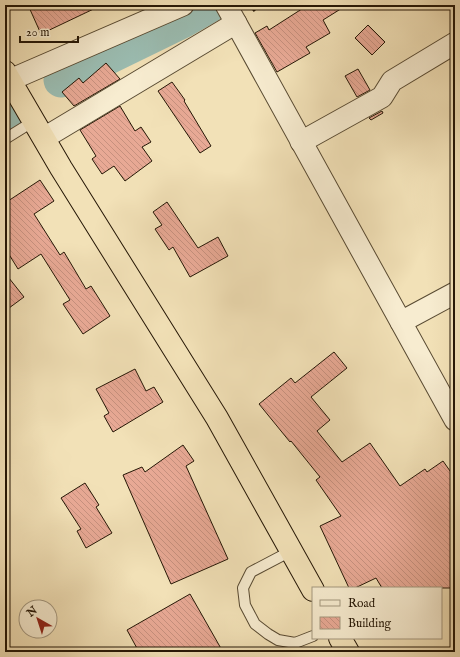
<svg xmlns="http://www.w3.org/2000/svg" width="460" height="657" font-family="'IM FELL English',serif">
  <defs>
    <pattern id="building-back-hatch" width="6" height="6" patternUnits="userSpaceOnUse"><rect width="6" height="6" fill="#e8a995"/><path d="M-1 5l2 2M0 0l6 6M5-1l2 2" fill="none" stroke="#c7917f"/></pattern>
  </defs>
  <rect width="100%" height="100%" fill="#f2e1b7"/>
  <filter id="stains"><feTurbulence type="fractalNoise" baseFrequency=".005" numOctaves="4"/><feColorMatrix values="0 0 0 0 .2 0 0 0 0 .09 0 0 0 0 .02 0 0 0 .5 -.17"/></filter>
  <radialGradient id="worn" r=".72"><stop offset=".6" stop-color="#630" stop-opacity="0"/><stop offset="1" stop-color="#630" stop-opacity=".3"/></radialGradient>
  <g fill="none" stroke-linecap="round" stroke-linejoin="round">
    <!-- river -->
    <g stroke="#9bbdb2" stroke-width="35">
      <polyline points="61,80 182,21 210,5"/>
      <polyline points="5,113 11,109"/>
    </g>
  </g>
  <!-- building -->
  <g fill="url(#building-back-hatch)" stroke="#251706">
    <polygon points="28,5 102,5 41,34"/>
    <polygon points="308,5 347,5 323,20 330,33 306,47 310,53 277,72 255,33 267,26 269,30"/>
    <polygon points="368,25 385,42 372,55 355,38"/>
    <polygon points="106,63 120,79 74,106 62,92 79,78 83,83"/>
    <polygon points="358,69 370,90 357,97 345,76"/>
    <polygon points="172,82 185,100 184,101 211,146 200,153 158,91"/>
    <polygon points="120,106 135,131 141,127 151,142 142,147 152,161 125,181 114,166 102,174 92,159 96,156 80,130"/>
    <polygon points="382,111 383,113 371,120 369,118"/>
    <polygon points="40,180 54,201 34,214 60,255 64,252 86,289 91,286 110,316 83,334 63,304 70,300 41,254 18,269 5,248 5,203"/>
    <polygon points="167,202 198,248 218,237 228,256 190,277 173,247 169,250 155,229 162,225 153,212"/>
    <polygon points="5,273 24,297 5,311"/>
    <polygon points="334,352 347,368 311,397 330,420 317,431 342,462 370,443 400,486 425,469 427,472 443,461 455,478 455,588 382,588 376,578 355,588 349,588 320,526 341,516 316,480 320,477 291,441 290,442 259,404 291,378 295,383"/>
    <polygon points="135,369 146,391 154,387 163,402 113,432 104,416 109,413 96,389"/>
    <polygon points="183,445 194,461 186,466 228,559 171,584 123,475 142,467 145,472"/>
    <polygon points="85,483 99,505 96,507 112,533 86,548 77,531 81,529 61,498"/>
    <polygon points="190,594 223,652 139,652 127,630"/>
  </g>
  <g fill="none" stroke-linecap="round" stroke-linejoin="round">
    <defs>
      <g id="service">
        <polyline points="5,139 34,121"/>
        <polyline points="291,551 251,572 243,588 245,605 255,624 268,634 278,640 295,643 313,636"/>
      </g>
      <g id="minor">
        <polyline points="226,5 455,420"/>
        <polyline points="10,80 183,5"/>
        <polyline points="44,138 236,23"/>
        <polyline points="301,142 382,97 392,81 455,43"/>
        <polyline points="401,322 455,293"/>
      </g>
      <g id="trunk">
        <polyline points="5,72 61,168 217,418 313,590"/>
        <polyline points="340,638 348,652"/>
      </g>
    </defs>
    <!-- service casing -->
    <use href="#service" stroke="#584a32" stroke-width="12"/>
    <!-- minor casing -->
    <use href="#minor" stroke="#584a32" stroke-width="23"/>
    <!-- trunk casing -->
    <use href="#trunk" stroke="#251706" stroke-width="24"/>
    <!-- path -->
    <polyline stroke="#251706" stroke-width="2.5" stroke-dasharray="3 2" stroke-linecap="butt" points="253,11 260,5"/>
    <!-- service -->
    <use href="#service" stroke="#f7ecd0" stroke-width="10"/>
    <!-- minor -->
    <use href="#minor" stroke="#f7ecd0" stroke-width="21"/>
    <!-- trunk -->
    <use href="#trunk" stroke="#f2e1b7" stroke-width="22"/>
  </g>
  <!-- margin -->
  <rect width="460" height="657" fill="none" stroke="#f2e1b7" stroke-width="20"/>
  <rect x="6" y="6" width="448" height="645" fill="none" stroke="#251706" stroke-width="2"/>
  <rect x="10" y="10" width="440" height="637" fill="none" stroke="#251706"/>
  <!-- legend -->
  <rect x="312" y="587" width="130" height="52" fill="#f7ecd0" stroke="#a3977f"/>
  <rect x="320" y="600" width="20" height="6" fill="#f7ecd0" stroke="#a3977f"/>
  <text x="348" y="607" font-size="12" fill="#251706">Road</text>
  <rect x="320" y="617" width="20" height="12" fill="url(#building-back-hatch)" stroke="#a3977f"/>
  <text x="348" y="627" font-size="12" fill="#251706">Building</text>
  <!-- north arrow -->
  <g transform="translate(38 619) rotate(321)"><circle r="19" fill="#f7ecd0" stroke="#a3977f"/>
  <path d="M0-3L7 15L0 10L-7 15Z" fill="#8f2418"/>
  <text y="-6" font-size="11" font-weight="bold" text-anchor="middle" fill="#251706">N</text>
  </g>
  <!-- scale -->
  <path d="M20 36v6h58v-6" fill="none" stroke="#251706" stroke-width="2"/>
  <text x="26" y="36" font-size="12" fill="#251706" stroke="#f7ecd0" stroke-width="3" paint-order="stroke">20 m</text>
  <rect width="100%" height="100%" filter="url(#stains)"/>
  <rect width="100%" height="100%" fill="url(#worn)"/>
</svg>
